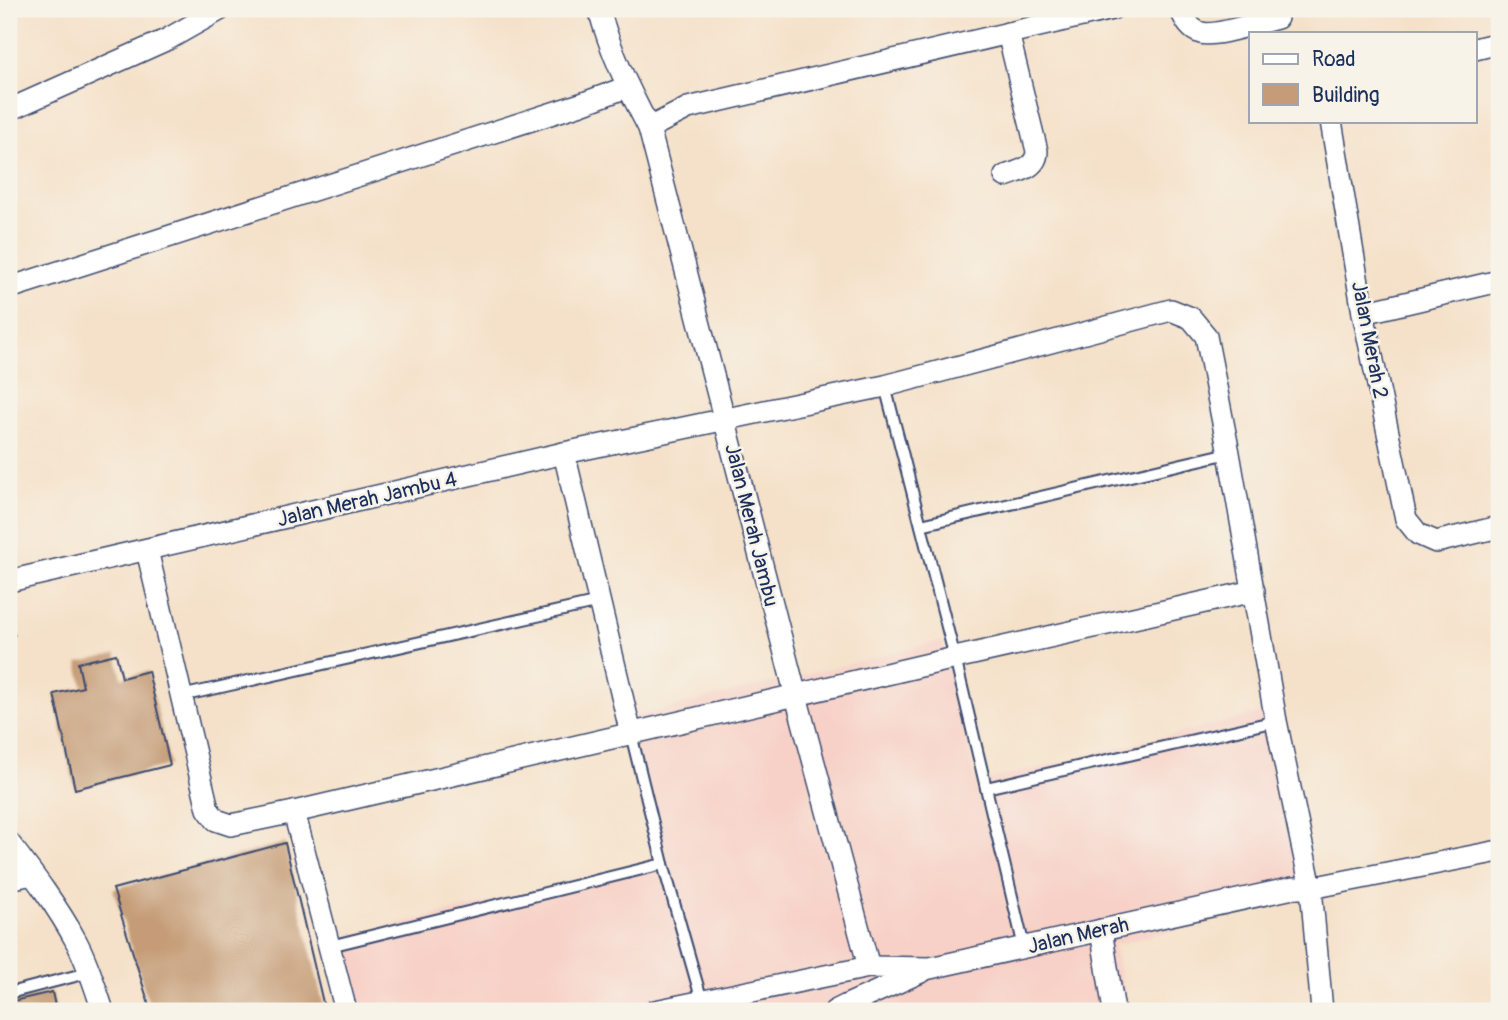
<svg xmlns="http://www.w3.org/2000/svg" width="1508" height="1020" font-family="Pangolin,sans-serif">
  <rect width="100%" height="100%" fill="#f7f3e8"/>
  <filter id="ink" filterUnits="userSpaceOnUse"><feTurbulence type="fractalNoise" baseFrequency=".0143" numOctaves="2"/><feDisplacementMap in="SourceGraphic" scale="14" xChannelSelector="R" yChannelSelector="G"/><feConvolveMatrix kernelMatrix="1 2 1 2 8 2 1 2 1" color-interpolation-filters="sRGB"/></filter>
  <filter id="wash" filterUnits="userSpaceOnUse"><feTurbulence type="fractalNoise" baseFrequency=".00686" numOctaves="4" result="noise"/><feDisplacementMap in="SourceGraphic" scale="28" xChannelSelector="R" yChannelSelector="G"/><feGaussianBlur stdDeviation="1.57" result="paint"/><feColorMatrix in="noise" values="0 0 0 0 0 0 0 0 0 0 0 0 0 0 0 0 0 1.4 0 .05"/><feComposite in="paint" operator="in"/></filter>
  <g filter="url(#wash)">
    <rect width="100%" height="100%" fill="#f5e1c9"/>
    <!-- built -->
    <polygon fill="#f7d1c7" points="942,641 976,783 1262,713 1307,898 1113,945 1129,1011 355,1011 338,939 654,862 620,720"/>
    <g id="blocks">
      <!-- building -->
      <g fill="#c59c77">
        <polygon points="116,654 122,678 148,671 170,765 75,789 54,694 83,687 78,663"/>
        <polygon points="285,843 325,1011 151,1011 113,889"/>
        <polygon points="52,992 56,1011 9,1011 9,1002"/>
      </g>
    </g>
  </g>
  <g filter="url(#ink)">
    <use href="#blocks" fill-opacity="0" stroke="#3c4a6e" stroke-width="2"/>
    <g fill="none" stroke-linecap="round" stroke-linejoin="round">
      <defs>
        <g id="lane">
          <polyline points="885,386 955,658 1024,947"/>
          <polyline points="921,525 1229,453"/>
          <polyline points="181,696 599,602"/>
          <polyline points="631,734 663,864"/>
          <polyline points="986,788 1276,721"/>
          <polyline points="330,946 663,864 702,1001"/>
          <polyline points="9,993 91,972"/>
        </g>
        <g id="street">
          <path d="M599,9C610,51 629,90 649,128L796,696L869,967"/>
          <path d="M1180,9C1185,18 1189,30 1201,33C1217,37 1259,22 1277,18"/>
          <polyline points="1475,49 1499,43"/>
          <polyline points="9,110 168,39 221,9"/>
          <polyline points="1331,121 1363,313 1406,519 1418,534 1436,542 1499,527"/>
          <polyline points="649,128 688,108 1112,9"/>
          <path d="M1005,176C1019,171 1037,168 1037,151L1008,33"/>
          <polyline points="9,288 581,104 627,87"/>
          <polyline points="1363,313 1499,281"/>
          <polyline points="564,453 631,734"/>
          <polyline points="147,550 208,809 216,820 231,825 294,812 955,658 1254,591"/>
          <polyline points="9,581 564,453 885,386 1171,310 1191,318 1206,336 1229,453 1276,721 1311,888 1322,1011"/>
          <polyline points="294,812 346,1011"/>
          <path d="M9,843C32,873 58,907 76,941C88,963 95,987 103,1011"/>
          <polyline points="9,879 32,874"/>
          <polyline points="1101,930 1114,1011"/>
          <polyline points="655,1011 869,967 930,968 1293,888 1311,888 1499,851"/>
          <polyline points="835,1011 847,1005 923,971"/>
        </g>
      </defs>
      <!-- lane casing -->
      <use href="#lane" stroke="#3c4a6e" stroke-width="14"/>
      <!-- street casing -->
      <use href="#street" stroke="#3c4a6e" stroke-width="24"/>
      <!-- path -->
      <polyline stroke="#3c4a6e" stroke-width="4.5" stroke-dasharray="5 5" stroke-linecap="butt" points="9,622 14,638"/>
      <!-- lane -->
      <use href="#lane" stroke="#fff" stroke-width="10"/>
      <!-- street -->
      <use href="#street" stroke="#fff" stroke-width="21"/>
    </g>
  </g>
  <g text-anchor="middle" stroke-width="5" stroke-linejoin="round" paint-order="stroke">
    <!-- street labels -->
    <g font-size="21" fill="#1b2f5e" stroke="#f7f3e8">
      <text transform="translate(1370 340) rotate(79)" y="7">Jalan Merah 2</text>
      <text transform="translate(367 499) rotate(-13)" y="7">Jalan Merah Jambu 4</text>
      <text transform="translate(752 525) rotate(76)" y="7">Jalan Merah Jambu</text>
      <text transform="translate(1078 935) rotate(-13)" y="7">Jalan Merah</text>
    </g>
  </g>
  <!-- margin -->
  <rect width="1508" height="1020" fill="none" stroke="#f7f3e8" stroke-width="35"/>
  <!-- legend -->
  <rect x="1249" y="32" width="228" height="91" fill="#f7f3e8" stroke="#9fa5b1" stroke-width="2"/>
  <rect x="1263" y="54" width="35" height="10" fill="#ffffff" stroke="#9fa5b1" stroke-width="2"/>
  <text x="1312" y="66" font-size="21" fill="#1b2f5e">Road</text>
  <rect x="1263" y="84" width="35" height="21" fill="#c59c77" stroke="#9fa5b1" stroke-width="2"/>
  <text x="1312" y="102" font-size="21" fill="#1b2f5e">Building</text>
</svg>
